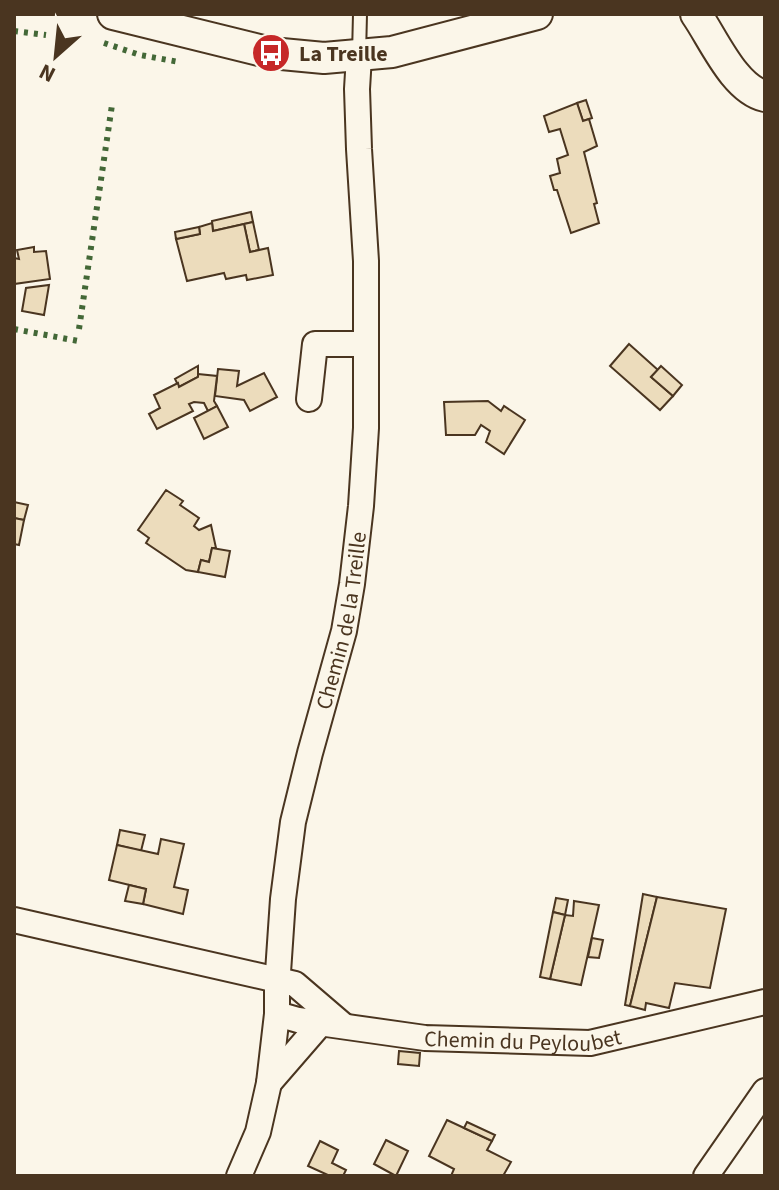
<svg xmlns="http://www.w3.org/2000/svg" width="779" height="1190" font-family="'Source Sans 3',sans-serif">
  <rect width="100%" height="100%" fill="#fbf6e9"/>
  <!-- building -->
  <g fill="#ecdcbc" stroke="#4a3520" stroke-width="2">
    <polygon points="586,100 592,118 583,121 577,103"/>
    <polygon points="577,103 583,121 589,119 597,146 584,152 597,203 594,204 599,223 571,233 557,190 554,190 550,176 560,173 557,159 568,155 560,129 549,132 544,116"/>
    <polygon points="251,212 253,222 213,231 212,221"/>
    <polygon points="253,222 259,250 250,252 244,224"/>
    <polygon points="212,223 213,231 244,224 250,252 268,248 273,275 247,280 246,275 226,279 224,273 187,281 176,239 200,234 199,227"/>
    <polygon points="199,227 200,234 176,239 175,232"/>
    <polygon points="34,247 34,252 46,251 50,279 14,284 14,258 19,259 17,250"/>
    <polygon points="49,285 44,315 22,311 26,288"/>
    <polygon points="629,344 658,370 651,377 673,396 660,410 610,366"/>
    <polygon points="198,366 198,377 179,387 175,379"/>
    <polygon points="661,366 682,385 673,396 651,377"/>
    <polygon points="218,369 239,371 237,386 264,373 277,397 250,411 244,400 215,396"/>
    <polygon points="198,374 217,376 214,401 217,406 208,411 204,403 194,402 189,404 193,411 157,429 149,414 160,408 154,395 178,383 179,387 198,377"/>
    <polygon points="488,401 501,411 504,406 525,420 504,454 486,442 490,431 481,425 475,435 446,435 444,402"/>
    <polygon points="217,406 228,427 204,439 194,418"/>
    <polygon points="166,490 183,501 180,505 199,518 194,526 199,530 211,525 216,548 212,548 209,562 201,560 198,572 186,570 146,543 149,538 138,530"/>
    <polygon points="14,502 28,505 24,520 14,518"/>
    <polygon points="14,518 24,520 19,545 14,544"/>
    <polygon points="212,548 230,551 225,577 198,572 201,560 209,562"/>
    <polygon points="120,830 145,835 141,851 117,845"/>
    <polygon points="161,839 184,844 174,887 188,890 183,914 143,904 146,889 109,880 117,845 158,854"/>
    <polygon points="129,885 146,889 143,904 125,901"/>
    <polygon points="643,894 657,897 630,1006 625,1005"/>
    <polygon points="657,897 726,909 710,988 675,983 669,1008 646,1003 645,1010 630,1006"/>
    <polygon points="556,898 568,900 565,915 553,912"/>
    <polygon points="574,901 599,905 581,985 550,979 565,915 573,916"/>
    <polygon points="553,912 565,915 550,979 540,977"/>
    <polygon points="592,938 603,940 599,958 588,957"/>
    <polygon points="399,1051 420,1053 419,1066 398,1064"/>
    <polygon points="447,1120 492,1141 487,1150 511,1162 503,1176 451,1176 454,1169 429,1156"/>
    <polygon points="467,1122 495,1135 492,1141 464,1128"/>
    <polygon points="386,1140 408,1151 396,1176 374,1164"/>
    <polygon points="320,1141 338,1150 332,1163 346,1170 343,1176 330,1176 308,1166"/>
  </g>
  <g fill="none" stroke-linecap="round" stroke-linejoin="round">
    <defs>
      <polyline id="service" points="359,55 360,14"/>
      <g id="minor">
        <polyline points="309,399 315,344 366,344"/>
        <polyline points="14,920 295,984 344,1026"/>
        <path id="s1" d="M277,1014L298,1020L425,1038L590,1043L765,1002"/>
        <polyline points="269,1083 321,1023"/>
        <path id="s2" d="M239,1176L258,1132L269,1083L277,1014V987L283,899L293,822L310,753L344,631L352,584L361,506L366,428V261L359,149L357,89L359,56"/>
        <polyline points="706,1176 765,1091"/>
      </g>
      <g id="tertiary">
        <polyline points="113,14 271,53 324,58 392,52 537,14"/>
        <path d="M696,14C713,38 734,89 765,96"/>
      </g>
    </defs>
    <!-- service casing -->
    <use href="#service" stroke="#4a3520" stroke-width="16"/>
    <!-- minor casing -->
    <use href="#minor" stroke="#4a3520" stroke-width="28"/>
    <!-- tertiary casing -->
    <use href="#tertiary" stroke="#4a3520" stroke-width="34"/>
    <!-- service -->
    <use href="#service" stroke="#fbf6e9" stroke-width="12"/>
    <!-- minor -->
    <use href="#minor" stroke="#fbf6e9" stroke-width="24"/>
    <!-- tertiary -->
    <use href="#tertiary" stroke="#fbf6e9" stroke-width="30"/>
    <!-- hedge -->
    <g stroke="#436837" stroke-width="6" stroke-dasharray="4 6" stroke-linecap="butt">
      <polyline points="14,31 46,35"/>
      <polyline points="104,43 140,55 179,62"/>
      <polyline points="14,329 78,341"/>
      <polyline points="79,329 112,105"/>
    </g>
  </g>
  <!-- icons -->
  <defs>
    <symbol id="bus-disc" viewBox="-11 -11 22 22"><circle r="9.5" fill="#c62828" stroke="#fbf6e9"/><path d="M-5-6H5V4H4V6H2V4H-2V6H-4V4H-5ZM-3.5-4V0h7V-4ZM-3.5 1.2v1.5H-2V1.2ZM2 1.2v1.5H3.5V1.2Z" fill="#fff"/></symbol>
  </defs>
  <g fill-rule="evenodd">
    <use href="#bus-disc" x="249" y="31" width="44" height="44"/>
  </g>
  <g text-anchor="middle" stroke-width="6" stroke-linejoin="round" paint-order="stroke">
    <!-- poi labels -->
    <g font-size="22" font-weight="bold" fill="#4a3520" stroke="#fbf6e9" text-anchor="start">
      <text x="299" y="61">La Treille</text>
    </g>
    <!-- street labels -->
    <g font-size="22" fill="#4a3520" stroke="#fbf6e9">
      <text dy="8" stroke="none"><textPath href="#s2" startOffset="568">Chemin de la Treille</textPath></text>
      <text dy="8" stroke="none"><textPath href="#s1" startOffset="248">Chemin du Peyloubet</textPath></text>
    </g>
  </g>
  <!-- border -->
  <rect width="779" height="1190" fill="none" stroke="#4a3520" stroke-width="32"/>
  <!-- north arrow -->
  <g transform="translate(56 56) rotate(207)" stroke="#fbf6e9" stroke-width="6" paint-order="stroke">
  <path d="M0-6L14 30L0 20L-14 30Z" fill="#4a3520"/>
  <text y="-12" font-size="22" font-weight="bold" text-anchor="middle" fill="#4a3520">N</text>
  </g>
</svg>
